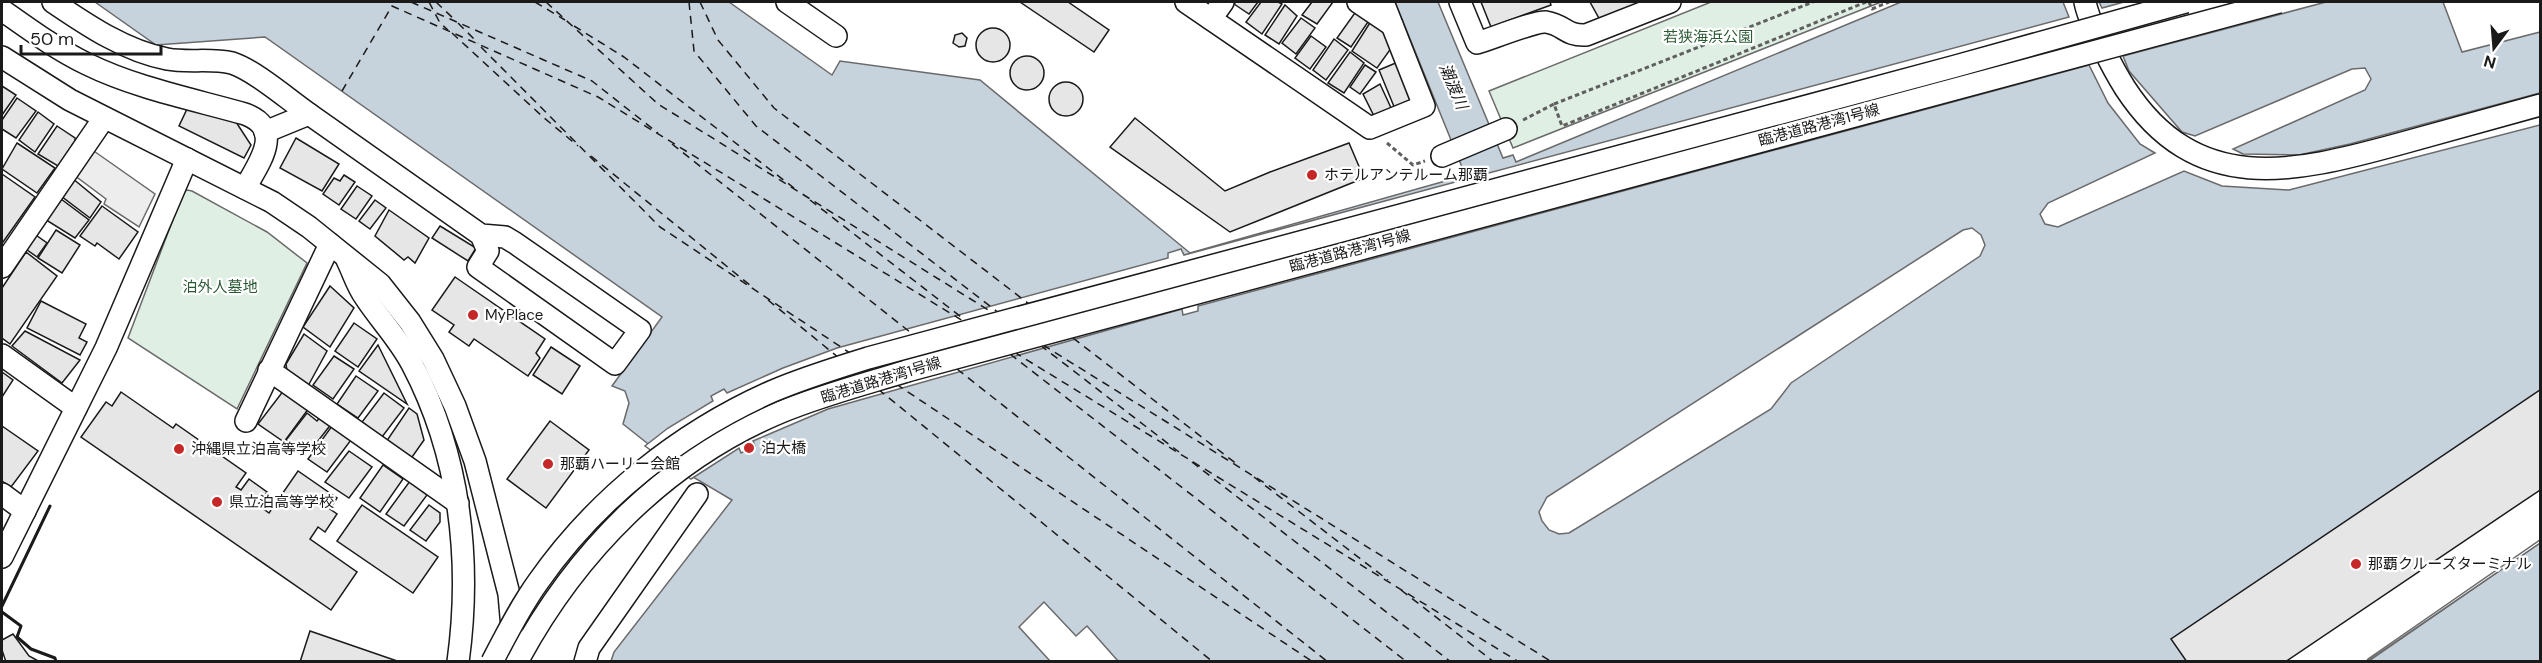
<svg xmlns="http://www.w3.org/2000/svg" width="2542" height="663" font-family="'DM Sans','Noto Sans JP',sans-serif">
  <rect width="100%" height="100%" fill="#fff"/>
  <!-- green -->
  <g fill="#e0efe3" stroke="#6a6a6a" stroke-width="1.5">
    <polygon points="1711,2 1881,2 1513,148 1489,91"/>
    <polygon points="187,190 192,191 267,232 307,263 237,409 128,338 183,193"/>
  </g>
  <!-- parking -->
  <polygon fill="#ededed" stroke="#6a6a6a" stroke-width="1.5" points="91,149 155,194 139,227 104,204 106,199 74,175"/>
  <!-- water -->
  <g fill="#c6d2dc" stroke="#6a6a6a" stroke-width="1.5">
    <polygon points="95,2 729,2 832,75 840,61 980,80 1190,253 1463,176 1459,175 1464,172 1395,2 1438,2 1503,158 1513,155 1516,162 1901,2 2443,2 2462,52 2540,32 2540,391 2187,661 1118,661 1087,626 1076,636 1044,602 1019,627 1050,661 611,661 614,652 732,500 681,470 623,424 629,403 625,391 612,386 662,317 265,37 156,45"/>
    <polygon points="2540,543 2540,661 2369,661"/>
  </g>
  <!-- pier -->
  <g fill="#fff" stroke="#6a6a6a" stroke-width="1.5">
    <polygon points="2063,2 2099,2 2102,8 2124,2 2326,2 2123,56 2129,71 2182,132 2195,136 2352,69 2365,68 2371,79 2365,90 2233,149 2243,154 2299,155 2350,144 2540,93 2540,125 2289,190 2222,186 2184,171 2058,227 2045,224 2040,214 2048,203 2155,153 2140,144 2108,103 2089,65 1198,306 1198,311 1183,315 1182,309 828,409 753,441 755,446 741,453 739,448 691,479 645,446 668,428 713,401 711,396 724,389 727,393 783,368 837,348 1168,258 1168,253 1181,249 1184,255 2069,17"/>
    <polygon points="1972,228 1981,235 1985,245 1980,256 1791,383 1771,409 1569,533 1559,534 1549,530 1542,521 1539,512 1547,497 1963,230"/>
    <polygon points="2540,540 2540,543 2366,662 2368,659"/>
  </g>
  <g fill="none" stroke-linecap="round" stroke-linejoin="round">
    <!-- ferry -->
    <g stroke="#1a1a1a" stroke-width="1.5" stroke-dasharray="8 6" stroke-linecap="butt">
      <polyline points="411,2 592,81 658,133"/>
      <polyline points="429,2 440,23 448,30"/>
      <polyline points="436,2 455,20"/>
      <polyline points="535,2 565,20"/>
      <polyline points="546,2 658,104 993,313"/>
      <polyline points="689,2 694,51 756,126 999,313"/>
      <polyline points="700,2 718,40 774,108 1029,304"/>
      <polyline points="458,23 478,43"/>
      <polyline points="574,26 624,57 794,188"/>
      <polyline points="452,33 543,117 578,146"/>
      <polyline points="481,47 660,227 850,353"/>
      <polyline points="342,91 392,6 598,97 963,321"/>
      <polyline points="672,144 915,336"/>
      <polyline points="591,156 751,286"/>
      <polyline points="810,200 965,320"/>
      <polyline points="768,300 839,358"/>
      <polyline points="1073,338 1238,465"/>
      <polyline points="1040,345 1179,452"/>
      <polyline points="1043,345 1552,662"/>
      <polyline points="1014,352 1519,662"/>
      <polyline points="1010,354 1407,662"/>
      <polyline points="957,369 1328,662"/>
      <polyline points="896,384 1313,662"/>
      <polyline points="878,389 1213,662"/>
      <polyline points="1192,462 1451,662"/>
      <polyline points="1254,477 1388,580"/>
      <polyline points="1401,590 1494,662"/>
    </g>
  </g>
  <!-- building -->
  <g fill="#e6e6e6" stroke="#1a1a1a" stroke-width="1.5">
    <polygon points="1020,2 1068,2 1109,30 1094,52"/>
    <polygon points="1236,2 1258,2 1249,14 1234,4"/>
    <polygon points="1261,2 1278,2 1282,4 1262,34 1246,22"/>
    <polygon points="1312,2 1333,2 1317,24 1302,15"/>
    <polygon points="1481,2 1550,2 1551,5 1491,27"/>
    <polygon points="1590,2 1650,2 1600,20"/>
    <polygon points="1285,5 1297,16 1279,44 1265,35"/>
    <polygon points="1357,10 1370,19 1351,47 1337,38"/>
    <polygon points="1301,18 1315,28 1296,54 1282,43"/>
    <polygon points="1373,18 1386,30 1392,47 1377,68 1352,51"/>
    <circle cx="993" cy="45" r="17"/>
    <polygon points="962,33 967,38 965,46 959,47 953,43 955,35"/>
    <polygon points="1311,36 1326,47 1310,69 1295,58"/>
    <polygon points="1334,39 1348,50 1326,80 1313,70"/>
    <polygon points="1350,52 1364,63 1344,93 1328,83"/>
    <circle cx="1027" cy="73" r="17"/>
    <polygon points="1398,62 1414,101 1395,109 1379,70"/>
    <polygon points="1365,65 1376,72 1360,94 1350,87"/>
    <circle cx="1066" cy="99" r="17"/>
    <polygon points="1380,84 1392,110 1374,116 1363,94"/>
    <polygon points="2,86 16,95 2,115"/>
    <polygon points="17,98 36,111 16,138 2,129 2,120"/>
    <polygon points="188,107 236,122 251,145 244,158 179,126"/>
    <polygon points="38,112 54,124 35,152 19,140"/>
    <polygon points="1135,118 1225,191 1270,172 1349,143 1364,178 1230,232 1110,147"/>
    <polygon points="57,126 75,138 75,141 58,166 38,154"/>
    <polygon points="296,138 339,164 322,191 280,168"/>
    <polygon points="17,143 55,168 37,193 2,169"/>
    <polygon points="2,174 35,197 3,242 2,241"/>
    <polygon points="344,175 355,182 339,205 323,194 334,178 340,181"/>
    <polygon points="72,178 101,202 90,218 61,196"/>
    <polygon points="357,186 372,196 356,219 341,209"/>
    <polygon points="57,196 89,220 75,238 43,218"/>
    <polygon points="375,200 386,208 370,229 359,221"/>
    <polygon points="102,206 138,232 119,259 97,243 95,246 80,236"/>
    <polygon points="389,210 429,238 415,263 408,257 404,260 375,236"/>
    <polygon points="440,226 476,248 468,261 432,238"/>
    <polygon points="56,230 80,245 62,273 38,258"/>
    <polygon points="33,233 47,243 37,257 23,247"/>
    <polygon points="26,252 57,276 10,344 2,338 2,288"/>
    <polygon points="455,277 545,339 536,353 540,358 528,376 474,339 469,346 449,332 454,325 432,310"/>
    <polygon points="330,286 354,308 330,347 303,327"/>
    <polygon points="41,301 86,324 79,338 87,342 80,355 27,328"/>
    <polygon points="354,323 377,339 358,367 335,351"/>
    <polygon points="25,331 80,360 62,383 12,346"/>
    <polygon points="304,334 327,351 308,386 287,371 286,364"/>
    <polygon points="378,345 407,404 359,371"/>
    <polygon points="551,347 580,366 562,394 533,375"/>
    <polygon points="334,356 354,369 333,399 313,385"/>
    <polygon points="2,372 13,380 2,397"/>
    <polygon points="356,376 378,391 358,418 337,404"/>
    <polygon points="284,390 309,408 284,442 258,424"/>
    <polygon points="2540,390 2540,490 2285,662 2187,662 2171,639"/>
    <polygon points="121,392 173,428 176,424 246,473 236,487 241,490 249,479 267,492 258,505 269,513 298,471 337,498 330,509 337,514 325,532 318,527 310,539 357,572 331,610 81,437 106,402 112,406"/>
    <polygon points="384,393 404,408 382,437 362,422"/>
    <polygon points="409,408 417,414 424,440 410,460 386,442"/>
    <polygon points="307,413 317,421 322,415 332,423 311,450 308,448 303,453 286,440"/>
    <polygon points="550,421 589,450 546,508 507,479"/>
    <polygon points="2,426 38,451 11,487 2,481"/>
    <polygon points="332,426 351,440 327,472 308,459"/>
    <polygon points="349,451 372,467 349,498 325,482"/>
    <polygon points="383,465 403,479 380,512 360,498"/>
    <polygon points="410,481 427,495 404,526 386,514"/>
    <polygon points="362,505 438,557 413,593 337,541"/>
    <polygon points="429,505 440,513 440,522 426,541 410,530"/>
    <polygon points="310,631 400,662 300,662"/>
    <polygon points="13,634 29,656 40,662 6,662 2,650 2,640"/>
  </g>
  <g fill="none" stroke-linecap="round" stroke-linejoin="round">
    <defs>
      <g id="minor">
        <path d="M53,2C87,25 125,51 167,59C188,63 211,58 232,63C254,70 289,100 309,114"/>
        <polyline points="787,2 836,36"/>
        <polyline points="1186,2 1370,128 1424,106 1383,2"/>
        <polyline points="1358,2 1392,25"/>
        <path d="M1460,2L1477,43C1491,39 1535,21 1546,22C1565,25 1565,36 1586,35L1670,2"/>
        <path d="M2085,2C2089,23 2113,69 2125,88C2196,197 2293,173 2399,144C2446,131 2493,118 2540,105"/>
        <path d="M2,10C29,29 56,49 87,64C136,88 192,99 245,114C285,129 259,163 245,188"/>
        <polyline points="1211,19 1223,2"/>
        <polyline points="2,57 70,100 272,202 309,227 380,284 410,322 433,359 455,406 475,461 509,594 512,628 511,662"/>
        <polyline points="265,132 309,114 481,235 488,251 478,267 615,364 640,330 515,243 505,237 481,235"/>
        <polyline points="1442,156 1506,129"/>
        <path d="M347,260C353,272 357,286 365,297C380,320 399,339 412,364C460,455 472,560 458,662"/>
        <polyline points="2,267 104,118"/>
        <polyline points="2,355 76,408"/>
        <polyline points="269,370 458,503"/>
        <polyline points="246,421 330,244"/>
        <polyline points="2,494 25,511"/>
        <polyline points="2,557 106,348 187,159"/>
        <path d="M517,662C575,553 666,460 781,412C822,395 865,384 907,371"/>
        <polyline points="585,662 589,648 697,494"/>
      </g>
    </defs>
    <!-- minor casing -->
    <use href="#minor" stroke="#1a1a1a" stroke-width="24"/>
    <!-- path -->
    <g stroke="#5f5f5f" stroke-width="3" stroke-dasharray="4.5 3" stroke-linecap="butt">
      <polyline points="1869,2 1872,9 1889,2"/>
      <polyline points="1554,104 1813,2"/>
      <polyline points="1523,120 1554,104 1562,126 1866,2"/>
      <polyline points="1387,143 1413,165 1425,161"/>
    </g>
    <!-- minor -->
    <use href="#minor" stroke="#fff" stroke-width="21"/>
    <defs>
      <g id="minor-bridge">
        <polyline points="907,371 2279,2"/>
        <path d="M492,662C506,635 520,607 538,582C596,499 680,432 773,391C803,378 836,368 868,358L1956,66L2186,2"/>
      </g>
    </defs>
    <!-- minor-bridge casing -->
    <use href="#minor-bridge" stroke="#1a1a1a" stroke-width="24" stroke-linecap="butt"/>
    <!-- minor-bridge -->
    <use href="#minor-bridge" stroke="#fff" stroke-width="21"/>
    <!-- wall -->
    <g stroke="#1a1a1a" stroke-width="3">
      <polyline points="2,606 50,506"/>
      <polyline points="2,612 21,626 17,637 31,649 55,658 56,662"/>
    </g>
  </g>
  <!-- markers -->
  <g fill="#c62828" stroke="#fff" stroke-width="2">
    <circle cx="1312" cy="175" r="6"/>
    <circle cx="473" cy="315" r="6"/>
    <circle cx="749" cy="448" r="6"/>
    <circle cx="179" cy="449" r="6"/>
    <circle cx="548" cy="464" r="6"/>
    <circle cx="217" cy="502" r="6"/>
    <circle cx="2356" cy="564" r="6"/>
  </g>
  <g text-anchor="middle" stroke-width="4.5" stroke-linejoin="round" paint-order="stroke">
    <!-- park labels -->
    <g font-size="15" fill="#2b5a34" stroke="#fff">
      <text x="1708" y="42">若狭海浜公園</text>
      <text x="220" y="292">泊外人墓地</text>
    </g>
    <!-- street labels -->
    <g font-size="15" fill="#1a1a1a" stroke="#fff">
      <text transform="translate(1819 125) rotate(-15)" y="5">臨港道路港湾1号線</text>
      <text transform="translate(1350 251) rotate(-15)" y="5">臨港道路港湾1号線</text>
      <text transform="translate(881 380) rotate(-17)" y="5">臨港道路港湾1号線</text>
    </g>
    <!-- poi labels -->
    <g font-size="15" fill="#1a1a1a" stroke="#fff" text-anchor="start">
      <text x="1324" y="180">ホテルアンテルーム那覇</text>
      <text x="485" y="320">MyPlace</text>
      <text x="761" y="453">泊大橋</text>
      <text x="191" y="454">沖縄県立泊高等学校</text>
      <text x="560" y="469">那覇ハーリー会館</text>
      <text x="229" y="507">県立泊高等学校</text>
      <text x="2368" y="569">那覇クルーズターミナル</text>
    </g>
    <!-- water labels -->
    <g font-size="16" font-style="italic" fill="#1a1a1a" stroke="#fff">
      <text transform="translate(1454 86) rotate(67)" y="6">潮渡川</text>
    </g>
  </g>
  <!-- border -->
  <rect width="2542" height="663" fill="none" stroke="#1a1a1a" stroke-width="6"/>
  <!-- north arrow -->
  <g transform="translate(2494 48) rotate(196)" stroke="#ffffff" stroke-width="4.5" paint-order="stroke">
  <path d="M0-4.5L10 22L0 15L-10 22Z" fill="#1a1a1a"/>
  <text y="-9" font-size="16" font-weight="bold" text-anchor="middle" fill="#1a1a1a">N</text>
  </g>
  <!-- scale -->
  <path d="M21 45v9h140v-9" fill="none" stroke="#1a1a1a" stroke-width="3"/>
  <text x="30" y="45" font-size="18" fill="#1a1a1a" stroke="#ffffff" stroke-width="4.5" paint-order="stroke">50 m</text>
</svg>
